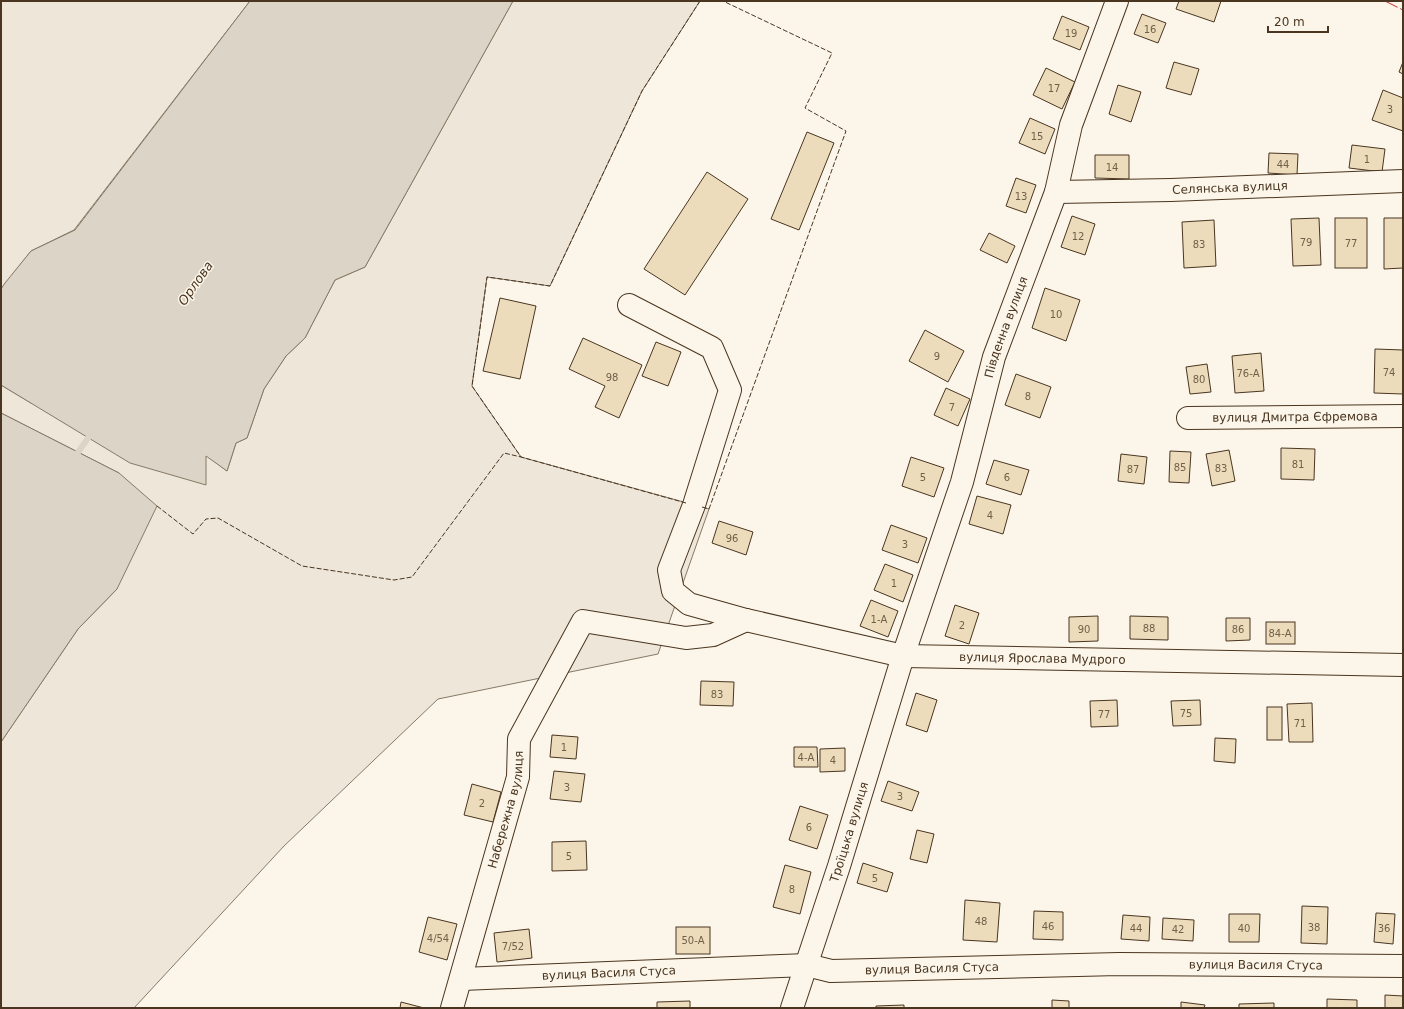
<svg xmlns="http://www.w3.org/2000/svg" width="1404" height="1009" font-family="'DejaVu Sans',sans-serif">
  <rect width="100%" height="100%" fill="#fbf6e9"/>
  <!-- green -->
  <g fill="#ede6d9" stroke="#887966">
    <polygon points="1,1 250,1 74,230 31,251 1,289"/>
    <polygon points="513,1 700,1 642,91 550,286 487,277 472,386 521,457 709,509 658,654 438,699 284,846 134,1008 1,1008 1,742 78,629 117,589 119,473 1,413 1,385 31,403 206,455 227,471 236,443 247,438 264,389 286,356 305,338 335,280 365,267"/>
  </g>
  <!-- water -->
  <g fill="#dcd4c6" stroke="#887966">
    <polygon points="250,1 513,1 365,267 335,280 305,338 286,356 264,389 247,438 236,443 227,471 206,456 206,485 130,463 1,385 1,289 5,283 31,251 75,230"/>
    <polygon points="1,413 119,473 157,506 117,589 78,629 1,742"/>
  </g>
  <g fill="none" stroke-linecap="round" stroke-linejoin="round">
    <!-- stream -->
    <polyline stroke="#dcd4c6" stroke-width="6" points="74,458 93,431"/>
  </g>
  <!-- building -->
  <g fill="#ecdcbc" stroke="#4a3520">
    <polygon points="1179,1 1221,1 1214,22 1176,9"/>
    <polygon points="1142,14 1166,23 1158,43 1134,34"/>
    <polygon points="1062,16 1089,27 1080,50 1053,39"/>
    <polygon points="1174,62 1199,69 1191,95 1166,88"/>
    <polygon points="1403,62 1403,74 1399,72"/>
    <polygon points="1046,68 1075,82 1062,109 1033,95"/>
    <polygon points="1118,85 1141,92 1131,122 1109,114"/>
    <polygon points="1383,90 1403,98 1403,131 1372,120"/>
    <polygon points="1030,118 1055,129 1045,154 1019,143"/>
    <polygon points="807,132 834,143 799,230 771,219"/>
    <polygon points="1352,145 1385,149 1382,172 1349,168"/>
    <polygon points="1269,153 1298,154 1297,175 1268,173"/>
    <polygon points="1095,155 1129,155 1129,179 1095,178"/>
    <polygon points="707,172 748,199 685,295 644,269"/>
    <polygon points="1016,178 1036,185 1026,213 1006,206"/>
    <polygon points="1072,216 1095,224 1085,255 1061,247"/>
    <polygon points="1319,218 1321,265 1293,266 1291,219"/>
    <rect x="1335" y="218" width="32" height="50"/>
    <polygon points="1384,218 1403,218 1403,268 1384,269"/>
    <polygon points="1214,220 1216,266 1184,268 1182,222"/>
    <polygon points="989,233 1015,246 1007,263 980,250"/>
    <polygon points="1045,288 1080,300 1066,341 1032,328"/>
    <polygon points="500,298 536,306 520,379 483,371"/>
    <polygon points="925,330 964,351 948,382 909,361"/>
    <polygon points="583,338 642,365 619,418 595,407 605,386 569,369"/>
    <polygon points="656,342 681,352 668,386 642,376"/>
    <polygon points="1375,349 1403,350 1403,394 1374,393"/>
    <polygon points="1261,353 1264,391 1235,393 1232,356"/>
    <polygon points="1207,364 1211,392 1190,394 1186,367"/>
    <polygon points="1016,374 1051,387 1040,418 1005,405"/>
    <polygon points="946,388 970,399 958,426 934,415"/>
    <polygon points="1281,448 1315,449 1314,480 1281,479"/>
    <polygon points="1229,450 1235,481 1212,486 1206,454"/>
    <polygon points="1170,451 1191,452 1189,483 1169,482"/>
    <polygon points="1121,454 1147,457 1144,484 1118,481"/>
    <polygon points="911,457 944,468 934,497 902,486"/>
    <polygon points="994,460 1029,470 1021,495 986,484"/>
    <polygon points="977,496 1011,505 1003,534 969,524"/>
    <polygon points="719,521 753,532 746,555 712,543"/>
    <polygon points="891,525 927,538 918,563 882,550"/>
    <polygon points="885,564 913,575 903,602 874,590"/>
    <polygon points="871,600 898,611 888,637 860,626"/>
    <polygon points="955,605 979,613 969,644 945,636"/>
    <polygon points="1098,616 1098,641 1069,642 1069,617"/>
    <polygon points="1130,616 1168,617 1168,640 1130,639"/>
    <polygon points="1226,618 1250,618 1250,640 1226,641"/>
    <rect x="1266" y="622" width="29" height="22"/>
    <polygon points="701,681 734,682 733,706 700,705"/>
    <polygon points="916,693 937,700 927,732 906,725"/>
    <polygon points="1117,700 1118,726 1091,727 1090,701"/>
    <polygon points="1200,700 1201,725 1173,726 1171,701"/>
    <polygon points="1312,703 1313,742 1289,742 1287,704"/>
    <rect x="1267" y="707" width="15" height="33"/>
    <polygon points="552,735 578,737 576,759 550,757"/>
    <polygon points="1215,738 1236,739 1235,763 1214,761"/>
    <polygon points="794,747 817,747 818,767 794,767"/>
    <polygon points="845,748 845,771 820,772 820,749"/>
    <polygon points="554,771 585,774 581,802 550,799"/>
    <polygon points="888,781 919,792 912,811 881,801"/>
    <polygon points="472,784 501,792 493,822 464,815"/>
    <polygon points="800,806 828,815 817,849 789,840"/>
    <polygon points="917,830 934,834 927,863 910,859"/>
    <polygon points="586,841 587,870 552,871 552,842"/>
    <polygon points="863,863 893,873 887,892 857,883"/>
    <polygon points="785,865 811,872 800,914 773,907"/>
    <polygon points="965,900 1000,903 997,942 963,940"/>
    <polygon points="1302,906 1328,907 1327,944 1301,943"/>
    <polygon points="1034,911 1063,912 1063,940 1033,939"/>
    <polygon points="1376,913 1395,914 1393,944 1374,942"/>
    <polygon points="1229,914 1260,914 1259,942 1229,942"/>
    <polygon points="1123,915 1150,917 1149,941 1121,939"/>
    <polygon points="428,917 457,924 447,960 419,952"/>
    <polygon points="1163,918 1194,920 1193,941 1162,939"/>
    <rect x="676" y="927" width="34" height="27"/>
    <polygon points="529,929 532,958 497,962 494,933"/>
    <polygon points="1385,995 1403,996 1403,1008 1385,1008"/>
    <polygon points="1327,999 1357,1000 1357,1008 1327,1008"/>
    <polygon points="1052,1000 1069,1001 1069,1008 1052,1008"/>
    <polygon points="690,1001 690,1008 657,1008 657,1002"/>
    <polygon points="401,1002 424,1008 400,1008"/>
    <polygon points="1181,1002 1205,1005 1204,1008 1181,1008"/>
    <polygon points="1274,1003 1274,1008 1239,1008 1239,1004"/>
    <polygon points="904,1005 904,1008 876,1008 876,1006"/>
  </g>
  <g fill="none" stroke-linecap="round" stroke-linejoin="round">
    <defs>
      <g id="minor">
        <path id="s1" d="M1056,192L1171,190L1403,181"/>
        <path id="s2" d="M629,305L712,348L730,390L694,505L669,570L673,591L689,604L746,620L903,656L1403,665"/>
        <path id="s3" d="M1188,418L1403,416"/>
        <path id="s4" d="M462,979L807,965L831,971L1119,964L1403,966"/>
        <path id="s5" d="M452,1008L518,777L519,739L583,621L686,638L713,635L746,620"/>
        <path id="s6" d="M792,1008L839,866L903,656L962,482L994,357L1056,192L1071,125L1117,1"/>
      </g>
    </defs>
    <!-- minor casing -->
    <use href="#minor" stroke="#4a3520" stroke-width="24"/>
    <!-- minor -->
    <use href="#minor" stroke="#fbf6e9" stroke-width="22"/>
    <!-- fence -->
    <g stroke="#4a3520" stroke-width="1" stroke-dasharray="5 2" stroke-linecap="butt">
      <polyline points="686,503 521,457 472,386 487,277 550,286 642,91 700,1"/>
      <polyline points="157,506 193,534 206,519 218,518 302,566 394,580 412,577 504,453 521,457"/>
      <polyline points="702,507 709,509 846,131 805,108 832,53 723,1"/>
    </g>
    <!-- power -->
    <polyline stroke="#c62828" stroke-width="1" stroke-dasharray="14 3 2 3" stroke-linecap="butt" points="1385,1 1403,10"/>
  </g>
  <g text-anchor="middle" stroke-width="3" stroke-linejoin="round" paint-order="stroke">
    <!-- number labels -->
    <g font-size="10" fill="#725f47">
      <text x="1150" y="33">16</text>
      <text x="1071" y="37">19</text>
      <text x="1054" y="92">17</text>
      <text x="1390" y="113">3</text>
      <text x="1037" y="140">15</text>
      <text x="1367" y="163">1</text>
      <text x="1283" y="168">44</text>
      <text x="1112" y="171">14</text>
      <text x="1021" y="200">13</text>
      <text x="1078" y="240">12</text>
      <text x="1306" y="246">79</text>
      <text x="1351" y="247">77</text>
      <text x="1199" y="248">83</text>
      <text x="1056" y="318">10</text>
      <text x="937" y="360">9</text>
      <text x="1389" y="376">74</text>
      <text x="1248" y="377">76-А</text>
      <text x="612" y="381">98</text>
      <text x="1199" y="383">80</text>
      <text x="1028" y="400">8</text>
      <text x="952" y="411">7</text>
      <text x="1298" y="468">81</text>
      <text x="1180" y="471">85</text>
      <text x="1221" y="472">83</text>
      <text x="1133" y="473">87</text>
      <text x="923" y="481">5</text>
      <text x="1007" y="481">6</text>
      <text x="990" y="519">4</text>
      <text x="732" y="542">96</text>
      <text x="905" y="548">3</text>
      <text x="894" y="587">1</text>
      <text x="879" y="623">1-А</text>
      <text x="962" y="629">2</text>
      <text x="1149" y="632">88</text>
      <text x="1084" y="633">90</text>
      <text x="1238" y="633">86</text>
      <text x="1280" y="637">84-А</text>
      <text x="717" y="698">83</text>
      <text x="1186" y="717">75</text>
      <text x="1104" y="718">77</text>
      <text x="1300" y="727">71</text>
      <text x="564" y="751">1</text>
      <text x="806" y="761">4-А</text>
      <text x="833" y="764">4</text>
      <text x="567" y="791">3</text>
      <text x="900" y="800">3</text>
      <text x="482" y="807">2</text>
      <text x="809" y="831">6</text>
      <text x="569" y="860">5</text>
      <text x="875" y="882">5</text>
      <text x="792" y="893">8</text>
      <text x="981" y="925">48</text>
      <text x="1048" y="930">46</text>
      <text x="1314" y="931">38</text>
      <text x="1136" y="932">44</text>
      <text x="1244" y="932">40</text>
      <text x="1384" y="932">36</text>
      <text x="1178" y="933">42</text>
      <text x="438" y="942">4/54</text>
      <text x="693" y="944">50-А</text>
      <text x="513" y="950">7/52</text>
    </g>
    <!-- street labels -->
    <g font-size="12" fill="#4a3520" stroke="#fbf6e9">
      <text dy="4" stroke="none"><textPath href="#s1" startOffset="174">Селянська вулиця</textPath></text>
      <text dy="4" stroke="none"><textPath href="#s6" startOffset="714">Південна вулиця</textPath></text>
      <text dy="4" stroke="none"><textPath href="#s3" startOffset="107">вулиця Дмитра Єфремова</textPath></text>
      <text dy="4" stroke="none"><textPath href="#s2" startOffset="731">вулиця Ярослава Мудрого</textPath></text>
      <text dy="4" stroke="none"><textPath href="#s5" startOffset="206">Набережна вулиця</textPath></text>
      <text dy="4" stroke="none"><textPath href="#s6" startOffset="185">Троїцька вулиця</textPath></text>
      <text dy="4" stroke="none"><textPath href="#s4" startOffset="795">вулиця Василя Стуса</textPath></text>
      <text dy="4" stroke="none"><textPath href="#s4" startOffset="471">вулиця Василя Стуса</textPath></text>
      <text dy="4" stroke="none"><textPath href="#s4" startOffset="147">вулиця Василя Стуса</textPath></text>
    </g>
    <!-- water labels -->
    <g font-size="13" font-style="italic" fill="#4a3520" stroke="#fbf6e9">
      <text transform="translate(195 283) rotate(-55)" y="5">Орлова</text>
    </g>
  </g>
  <!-- border -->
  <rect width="1404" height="1009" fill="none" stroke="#4a3520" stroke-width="4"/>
  <!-- scale -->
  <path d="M1268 26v6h60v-6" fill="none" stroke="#4a3520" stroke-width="2"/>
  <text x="1274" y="26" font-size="12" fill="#4a3520" stroke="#fbf6e9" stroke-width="3" paint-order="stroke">20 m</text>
</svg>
